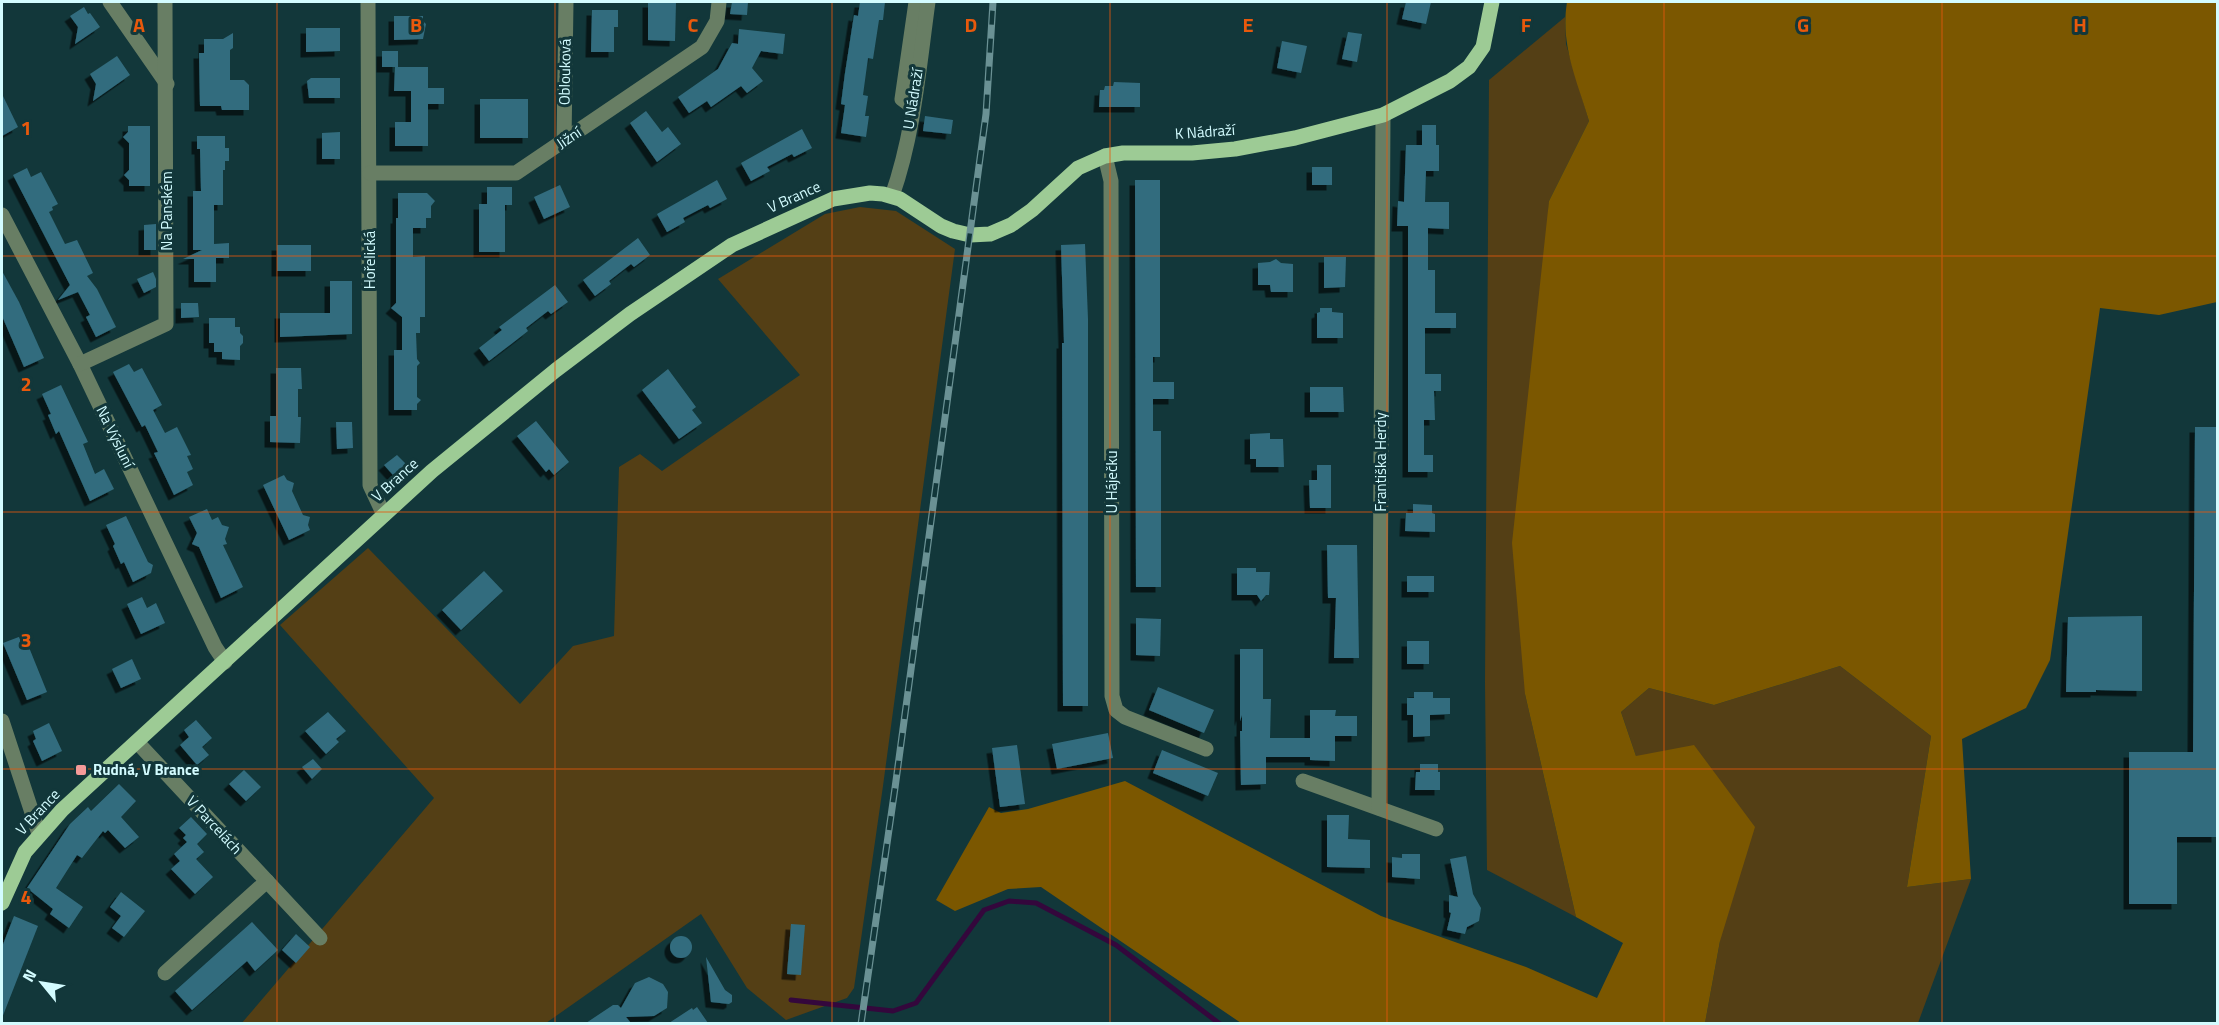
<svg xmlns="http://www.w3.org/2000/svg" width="2219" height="1025" font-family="'Titillium Web',sans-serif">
  <defs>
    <filter id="shadow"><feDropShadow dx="-5.5" dy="5.5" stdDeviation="0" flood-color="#0009"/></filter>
  </defs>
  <rect width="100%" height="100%" fill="#12373a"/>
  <!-- green -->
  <g fill="#543f15">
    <polygon points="1565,17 1566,44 1589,121 1549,201 1525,694 1576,917 1487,870 1485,683 1489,80"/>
    <polygon points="860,207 896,211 955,249 883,786 854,988 847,998 786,1020 747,988 701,914 546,1023 241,1024 434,798 280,625 368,548 520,704 573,646 614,636 619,467 640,454 662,471 800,375 718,279 825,214"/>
    <polygon points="1840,666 1931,736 1907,887 1971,879 1918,1023 1705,1023 1720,941 1636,756 1621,712 1649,688 1714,705"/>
  </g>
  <!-- forest -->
  <path fill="#7b5700" d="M1567,2H2217V302L2159,315L2100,308L2050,660L2026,708L1962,739L1971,879L1907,887L1931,736L1840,666L1714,705L1649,688L1621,712L1636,756L1694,745L1755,827L1720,941L1705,1023H1241L1041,887L1008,889L955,911L936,900L989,807L1001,813L1028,809L1125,781L1381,916L1526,967L1597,998L1623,943L1576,917L1525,694L1512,543L1549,201L1589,121C1577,80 1560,45 1567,2Z"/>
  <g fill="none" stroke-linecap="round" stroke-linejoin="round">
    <!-- stream -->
    <polyline stroke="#34073c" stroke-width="5" points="791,1000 893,1011 916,1003 984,910 1009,901 1036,903 1116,945 1220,1024"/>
  </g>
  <!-- building -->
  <g fill="#326c7e" filter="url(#shadow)">
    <polygon points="648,2 676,2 675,41 648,40"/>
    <polygon points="732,2 748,2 747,15 730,14"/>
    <polygon points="860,2 885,2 883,20 879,20 873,59 868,58 863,95 868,96 865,116 869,116 866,137 841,133 845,105 841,104 845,73 854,15 858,16"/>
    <polygon points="1406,2 1431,2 1426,24 1402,19"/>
    <polygon points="84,7 88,14 90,13 100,27 75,44 78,27 70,16"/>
    <polygon points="592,10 618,10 618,27 614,27 614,52 591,52"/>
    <polygon points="394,16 423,16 423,21 426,24 423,39 394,40"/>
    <polygon points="306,28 340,28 340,51 306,52"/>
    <polygon points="739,29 785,34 783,54 761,51 752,68 763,81 747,93 741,86 711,107 707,101 689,113 678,97 718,69 732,43 738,44"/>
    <polygon points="1348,32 1362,34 1357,62 1342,59"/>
    <polygon points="233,33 233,48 230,50 230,80 244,80 249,85 249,110 222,110 221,106 200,106 199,53 204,53 204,39 223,39"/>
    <polygon points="1282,41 1307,46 1301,73 1277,68"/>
    <polygon points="382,51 398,51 398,67 428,67 428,88 444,88 444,104 428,104 428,146 395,146 395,122 411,122 411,91 394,91 395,67 382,67"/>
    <polygon points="117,56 130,75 93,101 96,84 90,74"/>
    <polygon points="311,78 340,78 340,98 309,98 307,81"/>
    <polygon points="1114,82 1140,83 1140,107 1099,107 1100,90 1104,90 1105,86 1113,86"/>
    <polygon points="2,94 18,127 2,136"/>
    <rect x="480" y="99" width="48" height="39"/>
    <polygon points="646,111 662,132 668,127 681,144 657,162 630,123"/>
    <polygon points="925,116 953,120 951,134 923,131"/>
    <polygon points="1422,125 1436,125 1436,145 1439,145 1439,171 1426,171 1425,202 1449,202 1449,229 1428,228 1428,270 1435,270 1435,313 1456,313 1456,328 1425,328 1425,374 1441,374 1441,391 1434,391 1435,420 1424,420 1424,455 1433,455 1433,472 1408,472 1408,226 1397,226 1398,201 1404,202 1406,145 1422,145"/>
    <polygon points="128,126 150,126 150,186 129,186 129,180 124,175 129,170 129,143 123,137 128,132"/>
    <polygon points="802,129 812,148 794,157 792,154 767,167 770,171 751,181 741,163"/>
    <polygon points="340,132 340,159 322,159 322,133"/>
    <polygon points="197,136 225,136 225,148 229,148 229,161 225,161 225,170 223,170 223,205 214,205 214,244 229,243 229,258 216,258 216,282 194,282 194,259 183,259 202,250 193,250 193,191 201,191 200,149 197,149"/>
    <rect x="1312" y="167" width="20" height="18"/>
    <polygon points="27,168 31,177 41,172 58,204 52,207 53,210 49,212 65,244 77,240 93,273 87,276 97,289 116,327 96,337 86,317 90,315 78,292 58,300 70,285 13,175"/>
    <polygon points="717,180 727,199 710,208 708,205 683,218 685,222 667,232 657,214"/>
    <polygon points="1135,180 1160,180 1160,357 1153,357 1153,382 1174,382 1174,399 1153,399 1153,431 1161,431 1161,587 1136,587"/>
    <polygon points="560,185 570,207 544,219 534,197"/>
    <polygon points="487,187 512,187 512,205 505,205 505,252 479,252 479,204 487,204"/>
    <polygon points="398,193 427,193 435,201 431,206 431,218 426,218 426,228 413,228 413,257 425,256 425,317 420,317 420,333 416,333 417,359 420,363 417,366 417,397 421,400 417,404 417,410 394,410 394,350 402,350 402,317 391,308 396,303 396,218 398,218"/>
    <polygon points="156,224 156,250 144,250 144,225"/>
    <polygon points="638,238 650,255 634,267 631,264 609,281 611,284 595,296 583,280"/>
    <polygon points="1085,244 1088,319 1088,706 1063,706 1062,343 1064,343 1061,245"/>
    <rect x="277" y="245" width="34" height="26"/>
    <polygon points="1324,257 1346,257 1345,287 1324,288"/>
    <polygon points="1276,259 1281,263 1293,264 1293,292 1271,292 1270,285 1258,285 1258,263 1270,262"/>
    <polygon points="2,271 19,302 44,358 24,367 2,316"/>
    <polygon points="153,272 156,279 156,287 144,293 137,279"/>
    <polygon points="330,281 352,281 352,334 280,337 280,313 330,313"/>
    <polygon points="555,285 568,302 551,314 548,311 526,328 528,331 489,361 479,348 502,330 499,327"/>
    <polygon points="181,303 198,303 199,317 181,318"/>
    <polygon points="1320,308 1332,308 1332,312 1343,313 1343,338 1317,338 1317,313 1320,312"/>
    <polygon points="209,318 235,318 235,327 240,327 240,333 243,336 243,343 240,346 240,360 222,359 222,352 214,352 214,343 209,343"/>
    <polygon points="129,364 134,372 142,368 162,405 153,410 165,433 177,427 191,455 187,456 193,469 187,472 193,485 174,495 154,453 158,452 145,425 142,427 113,372"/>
    <polygon points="276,368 301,368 302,389 298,389 298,417 301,417 300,443 270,442 270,416 276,416"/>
    <polygon points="668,369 696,407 692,410 702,423 679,439 642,390"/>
    <polygon points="61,385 88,442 83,444 95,474 104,469 114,489 90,501 59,431 56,434 48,415 51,414 42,394"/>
    <polygon points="1310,387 1343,387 1344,412 1310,412"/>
    <polygon points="536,421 569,462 554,475 549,469 546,472 517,436"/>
    <polygon points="336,422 352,422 353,448 337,449"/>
    <polygon points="2195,427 2217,427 2217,837 2177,837 2177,904 2129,904 2129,752 2193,752"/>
    <polygon points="1270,433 1270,439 1283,439 1284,467 1256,467 1256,459 1250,459 1250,434"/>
    <polygon points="397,455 406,464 393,475 384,465"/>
    <polygon points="1317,465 1331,465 1331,508 1310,508 1309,480 1317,480"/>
    <polygon points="284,475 287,480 294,483 292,491 303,515 310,517 308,525 310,530 289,540 263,485"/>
    <polygon points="1413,504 1432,505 1432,513 1435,514 1435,532 1405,531 1406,513 1413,513"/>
    <polygon points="207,509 212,520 218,517 222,525 229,527 225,539 227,544 223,545 243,587 221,598 199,547 192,544 197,533 189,517"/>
    <polygon points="126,516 148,562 153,565 151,573 133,582 124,562 121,564 113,546 115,544 106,525"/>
    <polygon points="1327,545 1357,545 1359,658 1334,658 1336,598 1328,598"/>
    <polygon points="1237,568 1256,568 1256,572 1270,572 1269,595 1266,595 1261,601 1257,595 1237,595"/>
    <polygon points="484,571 503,591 461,630 442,610"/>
    <rect x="1407" y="576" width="27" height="16"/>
    <polygon points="142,597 147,608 156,603 165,623 141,634 127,604"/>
    <polygon points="2142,616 2142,691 2096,690 2096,692 2066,692 2068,617"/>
    <polygon points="1136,618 1161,619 1160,656 1136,655"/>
    <polygon points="24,635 47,692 27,700 3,643"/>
    <rect x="1407" y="641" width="22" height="23"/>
    <polygon points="1240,649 1263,649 1263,699 1271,699 1270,738 1310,738 1310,710 1336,710 1335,716 1357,716 1357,736 1335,736 1335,761 1310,760 1310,757 1266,757 1266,784 1241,785 1240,731 1242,731 1242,715 1240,721"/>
    <polygon points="132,659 141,679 121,688 112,669"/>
    <polygon points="1158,687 1214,710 1204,733 1149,710"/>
    <polygon points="1414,692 1433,692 1433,698 1450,698 1450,714 1430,715 1430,736 1413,737 1413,715 1407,715 1407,698 1414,698"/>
    <polygon points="328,712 346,731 336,739 339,742 326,754 305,731"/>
    <polygon points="196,720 212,738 202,747 209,755 197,765 180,745 189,737 184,730"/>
    <polygon points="49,723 62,751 42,761 33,741 36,739 33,731"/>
    <polygon points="1108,733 1113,758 1057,769 1052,744"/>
    <polygon points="1017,745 1025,804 1000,807 992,748"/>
    <polygon points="1162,750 1218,773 1208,796 1153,773"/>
    <polygon points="313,759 322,769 312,779 302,767"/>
    <polygon points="1420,764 1438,764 1438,772 1440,772 1440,790 1415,790 1416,772 1420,772"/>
    <polygon points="244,770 261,787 246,801 229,784"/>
    <polygon points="119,784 136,801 121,817 139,837 125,848 108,830 105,833 103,831 82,858 77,855 56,888 83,907 69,928 50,914 53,909 27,888 70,824 88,807 91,811"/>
    <polygon points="1327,815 1349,815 1348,839 1370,840 1370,868 1327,867"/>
    <polygon points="191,817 207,834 197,844 204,852 196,859 213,877 195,894 171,869 180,861 174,854 187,842 183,838 186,835 179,828"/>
    <polygon points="1402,854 1420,854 1420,879 1392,877 1392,857 1402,858"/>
    <polygon points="1466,856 1473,894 1481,908 1479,921 1467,927 1465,934 1447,930 1451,913 1449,912 1449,895 1458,897 1450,859"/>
    <polygon points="121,892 145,911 124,937 112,928 121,916 110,907"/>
    <polygon points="14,916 38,926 2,1018 2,947"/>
    <polygon points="252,922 278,950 255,971 247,961 192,1010 175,991"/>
    <polygon points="791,924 805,925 801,975 787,974"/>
    <polygon points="296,934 310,947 296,963 282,950"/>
    <circle cx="681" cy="947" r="11"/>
    <polygon points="706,957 725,990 732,995 732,1002 729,1004 711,1002"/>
    <polygon points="649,977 663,984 668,992 667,1008 654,1016 626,1017 631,1023 586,1023 613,1005 618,1005 621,1008 635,983"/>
    <polygon points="697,1007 708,1023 669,1023 692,1008 693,1010"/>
  </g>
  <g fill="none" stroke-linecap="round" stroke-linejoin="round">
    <!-- minor -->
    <g stroke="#687e64" stroke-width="15">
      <polyline points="110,2 167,84"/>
      <polyline points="368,2 370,485 384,515"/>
      <polyline points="913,107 902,99 916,2"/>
      <polyline points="564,142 566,2"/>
      <polyline points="1105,156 1111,181 1112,696 1116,710 1125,717 1206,749"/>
      <polyline points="370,173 516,173 702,47 717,21 719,2"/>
      <path d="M892,196C914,134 919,66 928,2"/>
      <polyline points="2,215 80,364 215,647 225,662"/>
      <polyline points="80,364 166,324 165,2"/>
      <polyline points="2,721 39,834"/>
      <polyline points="137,742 320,938"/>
      <polyline points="1303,781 1436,829"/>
      <polyline points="1379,808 1383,115"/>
      <polyline points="165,973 267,881"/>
    </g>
    <!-- major -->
    <polyline stroke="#9dcb95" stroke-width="15" points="2,903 25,852 62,810 432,471 556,370 630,314 732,245 833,199 870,193 883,194 900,199 941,226 953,231 970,235 990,234 1011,225 1032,210 1078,168 1105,156 1123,153 1192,153 1235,149 1295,138 1383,115 1450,81 1469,67 1483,47 1492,2"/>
    <defs>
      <polyline id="rail" points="861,1024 895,788 986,114 993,2"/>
    </defs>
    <!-- rail casing -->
    <use href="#rail" stroke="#6a9194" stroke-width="7"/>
    <!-- rail -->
    <use href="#rail" stroke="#12373a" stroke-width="4.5" stroke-dasharray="14" stroke-linecap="butt"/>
  </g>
  <!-- grid -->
  <path fill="none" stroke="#e8590c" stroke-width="1.5" stroke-opacity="0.55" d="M277,2V1024M555,2V1024M832,2V1024M1110,2V1024M1387,2V1024M1664,2V1024M1942,2V1024M2,256H2218M2,512H2218M2,769H2218"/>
  <!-- markers -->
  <rect fill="#f59b99" stroke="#12373a" stroke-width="2" x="75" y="764" width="12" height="12" rx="3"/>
  <g text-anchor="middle" stroke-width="6" stroke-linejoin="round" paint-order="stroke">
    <!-- street labels -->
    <g font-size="15" fill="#d3fcff" stroke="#12373a">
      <text transform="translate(565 72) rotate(-89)" y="5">Oblouková</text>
      <text transform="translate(913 99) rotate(-81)" y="5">U Nádraží</text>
      <text transform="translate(1205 132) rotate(-4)" y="5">K Nádraží</text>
      <text transform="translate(569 138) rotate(-34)" y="5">Jižní</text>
      <text transform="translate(794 197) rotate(-24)" y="5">V Brance</text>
      <text transform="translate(167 211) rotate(-90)" y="5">Na Panském</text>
      <text transform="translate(370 260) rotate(-90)" y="5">Hořelická</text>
      <text transform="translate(115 437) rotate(64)" y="5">Na Výsluní</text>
      <text transform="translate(1381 462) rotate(-90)" y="5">Františka Herdy</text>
      <text transform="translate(395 480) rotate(-42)" y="5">V Brance</text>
      <text transform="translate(1112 482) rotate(-90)" y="5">U Háječku</text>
      <text transform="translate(38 812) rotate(-47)" y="5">V Brance</text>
      <text transform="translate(214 825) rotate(47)" y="5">V Parcelách</text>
    </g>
    <!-- poi labels -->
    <g font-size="15" font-weight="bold" fill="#d3fcff" stroke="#12373a" text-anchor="start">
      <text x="93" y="775">Rudná, V Brance</text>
    </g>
  </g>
  <g font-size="20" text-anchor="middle" font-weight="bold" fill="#e8590c" stroke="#12373a" stroke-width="6" stroke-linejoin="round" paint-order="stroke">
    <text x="139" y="32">A</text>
    <text x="416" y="32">B</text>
    <text x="693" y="32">C</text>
    <text x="971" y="32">D</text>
    <text x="1248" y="32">E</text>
    <text x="1526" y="32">F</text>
    <text x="1803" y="32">G</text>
    <text x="2080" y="32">H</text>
    <text x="26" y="135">1</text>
    <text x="26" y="391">2</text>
    <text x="26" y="647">3</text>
    <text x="26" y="904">4</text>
  </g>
  <!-- border -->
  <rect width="2219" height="1025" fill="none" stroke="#d3fcff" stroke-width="6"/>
  <!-- north arrow -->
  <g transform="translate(42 983) rotate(300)" stroke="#12373a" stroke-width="4.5" paint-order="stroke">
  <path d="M0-4.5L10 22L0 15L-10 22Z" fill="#d3fcff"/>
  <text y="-9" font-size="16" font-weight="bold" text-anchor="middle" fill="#d3fcff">N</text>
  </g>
</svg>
